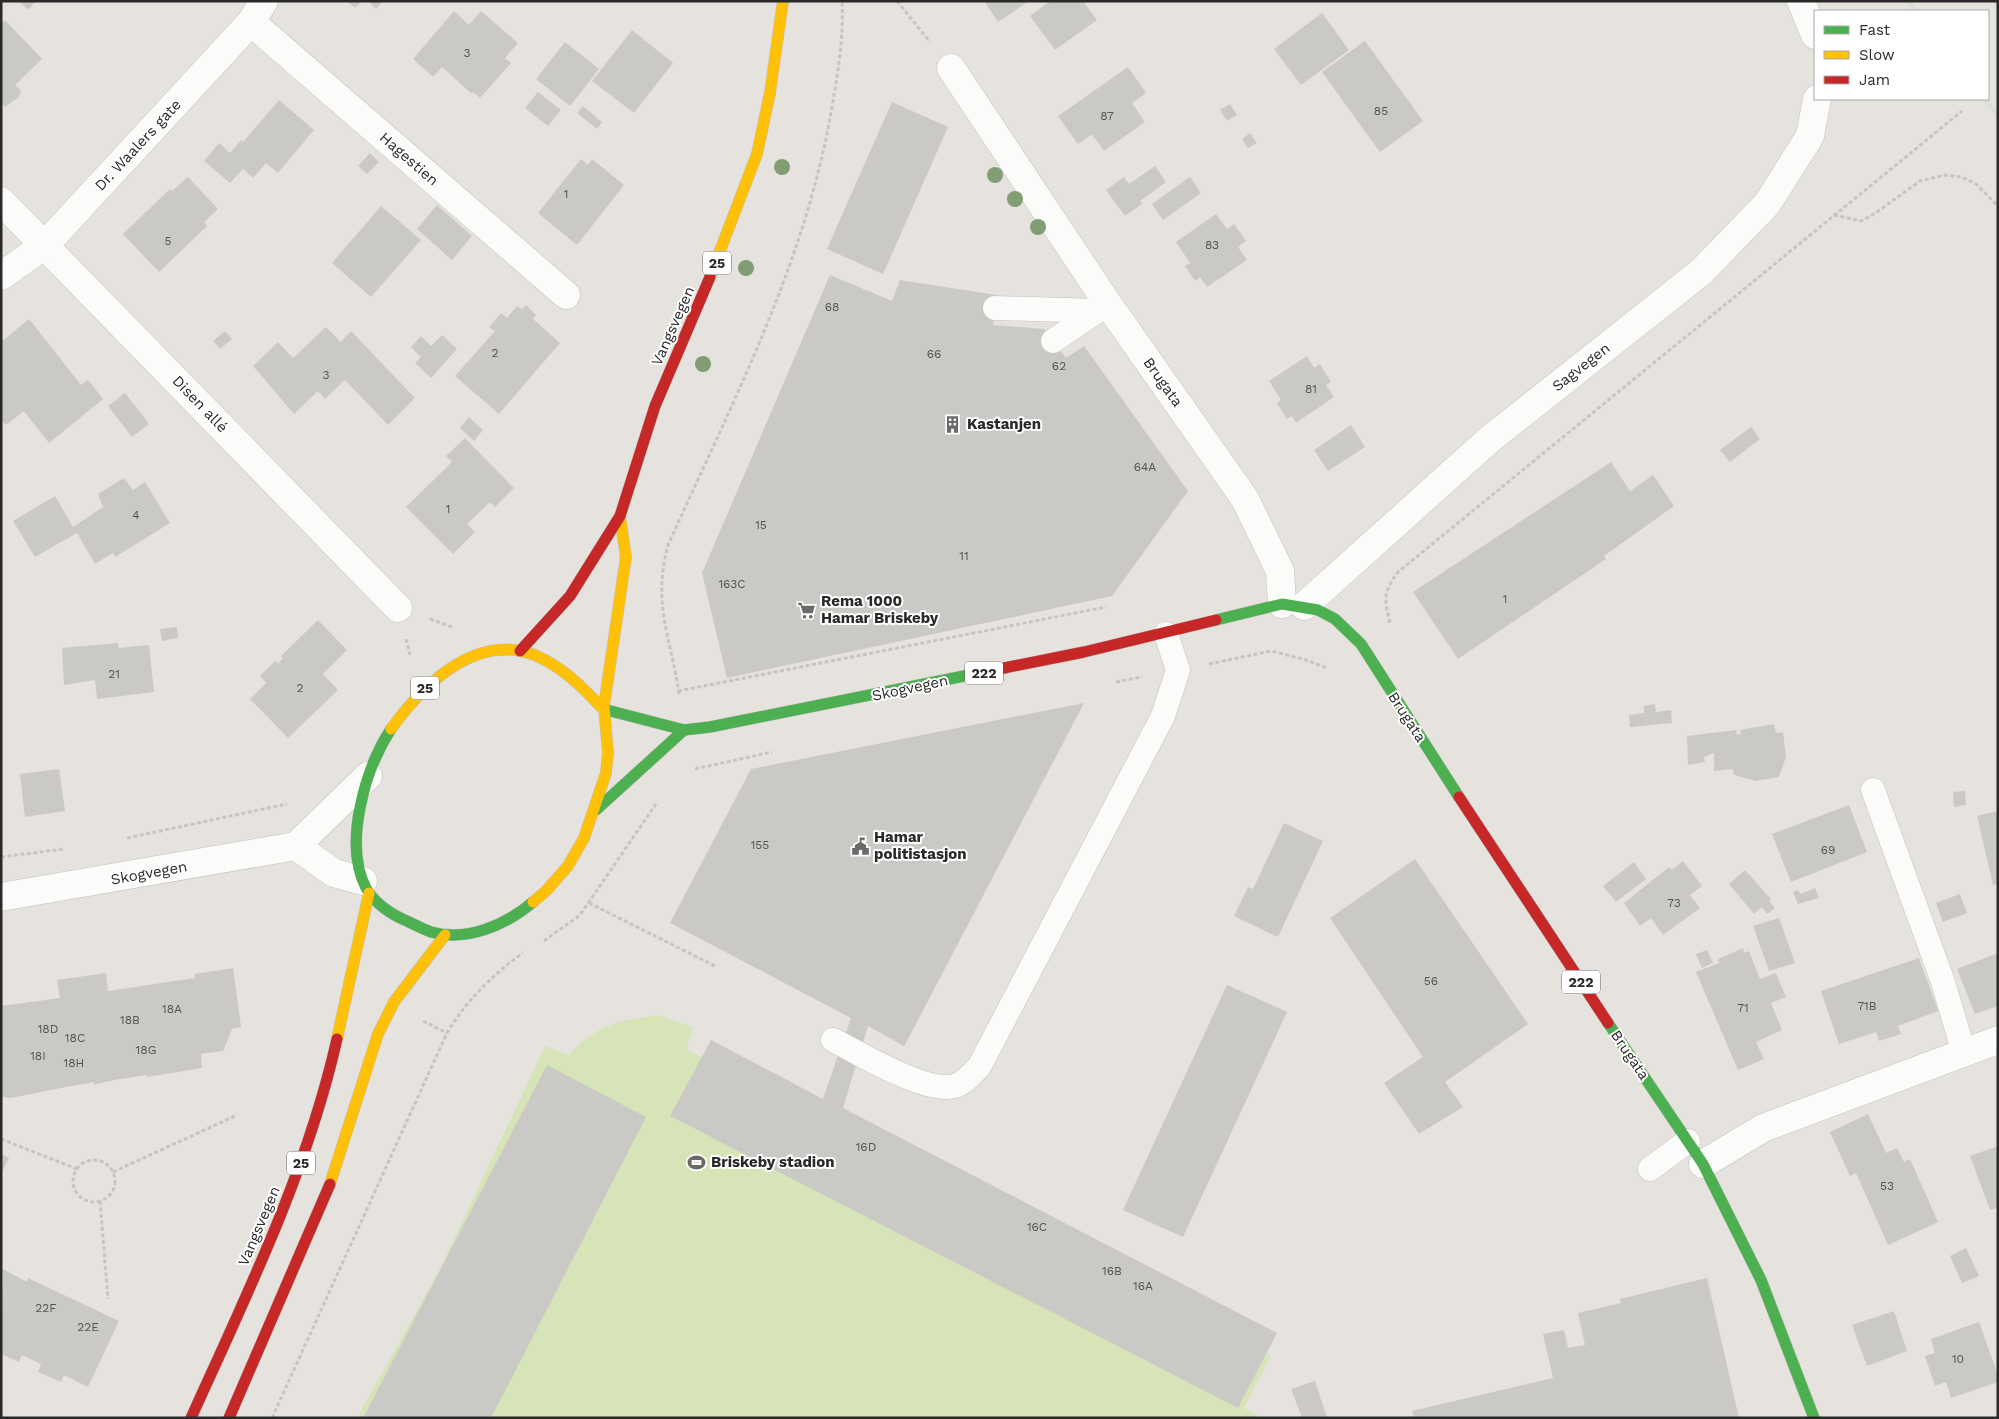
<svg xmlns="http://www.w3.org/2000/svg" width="1999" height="1419" font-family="'Work Sans',sans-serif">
  <rect width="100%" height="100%" fill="#e6e3de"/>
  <!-- pitch -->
  <path fill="#d6e4b7" d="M660,1015L694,1028L686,1049L1271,1355L1244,1408L1262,1418H357L440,1269L545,1046L569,1055C597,1024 620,1020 660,1015Z"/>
  <!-- building -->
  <g fill="#cbc9c5">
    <polygon points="19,1 36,1 28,10"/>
    <polygon points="347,1 362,1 355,8"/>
    <polygon points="368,1 383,1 376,9"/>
    <polygon points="984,1 1029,1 998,22"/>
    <polygon points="1050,1 1083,1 1097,20 1055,50 1030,16"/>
    <polygon points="454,11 469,25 481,11 518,43 505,58 511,63 480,98 473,92 472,94 442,67 433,77 413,59"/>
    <polygon points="1322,13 1349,50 1301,85 1274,49"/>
    <polygon points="5,20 42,59 15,85 21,91 19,97 5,107 1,102 1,24"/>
    <polygon points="632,30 673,63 634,113 592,81"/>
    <polygon points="1365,41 1423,121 1380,152 1322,72"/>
    <polygon points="565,42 599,69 570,106 536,79"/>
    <polygon points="1128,67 1146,93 1132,103 1145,122 1104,151 1092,134 1078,144 1058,116"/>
    <polygon points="538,92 561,110 548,126 525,108"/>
    <polygon points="279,100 314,130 278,173 266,163 253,178 243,169 230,183 204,161 219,143 230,153 241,140 243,142"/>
    <polygon points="892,102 948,127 883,274 827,249"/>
    <polygon points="1230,104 1237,115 1227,121 1220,110"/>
    <polygon points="583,106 602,122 597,129 577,113"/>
    <polygon points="1250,133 1257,143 1248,148 1242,139"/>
    <polygon points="370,153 379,162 367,174 358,166"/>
    <polygon points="581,159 588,165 592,159 624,185 577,245 538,213"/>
    <polygon points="1155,166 1166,182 1140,201 1142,204 1125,216 1106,190 1124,177 1129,184"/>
    <polygon points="188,177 218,209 204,222 207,226 159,272 123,234 170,189 172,191"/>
    <polygon points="1190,177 1201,193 1163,220 1152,204"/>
    <polygon points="437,205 472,236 452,260 417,229"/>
    <polygon points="381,206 421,240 371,297 332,263"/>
    <polygon points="1216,214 1227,229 1234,224 1246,241 1238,247 1247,260 1207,287 1200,277 1195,281 1185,266 1190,263 1176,242"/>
    <polygon points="830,275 892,301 900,280 997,295 993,325 1044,329 1066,358 1084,346 1188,491 1112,596 727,678 702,573"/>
    <polygon points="526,305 536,315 533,319 560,343 499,414 455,376 495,331 489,327 501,313 507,318 517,306 522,309"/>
    <polygon points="29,319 81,385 88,380 103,399 49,443 24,411 6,425 1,420 1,342"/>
    <polygon points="326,327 341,342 351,331 415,398 388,425 345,380 325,399 318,391 294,414 253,366 278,342 293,358"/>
    <polygon points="225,331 232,339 220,349 213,341"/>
    <polygon points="442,335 457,349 431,378 415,363 421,357 411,347 421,336 431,346"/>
    <polygon points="1307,356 1314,368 1320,364 1331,382 1326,385 1334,397 1296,423 1292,416 1287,419 1277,403 1281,400 1269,381"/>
    <polygon points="125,393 149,424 132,437 108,406"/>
    <polygon points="469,417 483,430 474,441 460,428"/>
    <polygon points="1351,425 1365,447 1328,471 1314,450"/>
    <polygon points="1751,427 1760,439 1730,462 1720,450"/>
    <polygon points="465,438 514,488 495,507 490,502 467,524 475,532 453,554 406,507 452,462 446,456"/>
    <polygon points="1611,462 1630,491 1653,475 1674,506 1604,556 1606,559 1458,659 1413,592"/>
    <polygon points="124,478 133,490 145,482 170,523 115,557 113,553 95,564 77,533 35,557 13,521 55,496 73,527 103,507 98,494"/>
    <polygon points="318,620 347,650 323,674 338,690 288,738 250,699 266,683 260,676 275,661 278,664 283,658 281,656"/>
    <polygon points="177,627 178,638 162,641 160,629"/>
    <polygon points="118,643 119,648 149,645 154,692 97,699 95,680 64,685 62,648"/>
    <polygon points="1084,703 907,1041 904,1046 868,1026 843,1108 1277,1333 1238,1408 670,1116 711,1040 823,1099 851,1018 670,923 751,769"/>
    <polygon points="1655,704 1656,712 1671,710 1672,723 1630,727 1629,715 1644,713 1644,706"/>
    <polygon points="1774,724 1776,733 1783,732 1786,757 1779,777 1756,781 1734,775 1733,769 1714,771 1714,753 1704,757 1705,762 1688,765 1687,736 1736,730 1737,735 1741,734 1740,730"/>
    <polygon points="59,769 65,811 25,817 20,774"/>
    <polygon points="1965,791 1966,805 1954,807 1953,792"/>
    <polygon points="1849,805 1867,852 1791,882 1772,834"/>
    <polygon points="1998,811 1998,884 1993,885 1977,816"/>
    <polygon points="1284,823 1323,841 1278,937 1234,916 1248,887 1253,889"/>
    <polygon points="1415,859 1528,1024 1445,1082 1463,1107 1419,1134 1384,1083 1423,1057 1330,918"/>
    <polygon points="1683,861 1702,886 1690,895 1700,908 1663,935 1651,918 1640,926 1624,903 1669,867 1672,870"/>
    <polygon points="1634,862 1646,879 1616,902 1603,886"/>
    <polygon points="1745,870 1771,899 1769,901 1775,908 1767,914 1762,907 1754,914 1729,884"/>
    <polygon points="1815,888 1819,898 1798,904 1793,892 1798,890 1800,894"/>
    <polygon points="1960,894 1967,913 1943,922 1936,903"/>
    <polygon points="1779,918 1795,963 1769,971 1753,926"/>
    <polygon points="1743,948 1744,953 1749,951 1760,979 1776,973 1786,997 1771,1003 1782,1030 1756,1042 1764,1059 1738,1070 1696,972 1719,963 1718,959"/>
    <polygon points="1707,950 1713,963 1702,968 1696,954"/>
    <polygon points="1998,953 1998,1006 1975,1014 1957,969"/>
    <polygon points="1919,958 1938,1011 1898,1026 1901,1034 1879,1041 1876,1032 1839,1044 1821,991"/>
    <polygon points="233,968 241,1027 232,1029 223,1051 201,1054 202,1068 147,1077 147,1075 114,1080 94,1085 94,1082 61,1088 11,1098 1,1097 1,1006 60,998 57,980 106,973 108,991 195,978 195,974"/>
    <polygon points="1227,985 1287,1012 1183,1237 1123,1210"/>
    <polygon points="547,1065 646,1117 491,1418 363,1418"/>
    <polygon points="1868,1114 1886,1153 1897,1148 1904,1162 1910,1159 1938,1222 1888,1245 1856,1173 1850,1176 1830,1132"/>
    <polygon points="1998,1146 1998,1207 1990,1210 1970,1156"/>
    <polygon points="1,1154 9,1158 1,1174"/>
    <polygon points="1966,1248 1979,1276 1962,1283 1950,1256"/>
    <polygon points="3,1269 27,1282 28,1278 119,1321 88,1387 64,1375 61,1382 38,1372 41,1364 22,1355 19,1362 1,1354"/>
    <polygon points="1707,1278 1739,1418 1414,1418 1412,1411 1553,1378 1543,1334 1564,1330 1568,1348 1585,1345 1578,1313 1621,1303 1620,1299"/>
    <polygon points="1894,1311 1907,1351 1867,1366 1852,1325"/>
    <polygon points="1979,1322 1998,1375 1998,1382 1951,1398 1946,1382 1935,1386 1925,1356 1935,1353 1931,1339"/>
    <polygon points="1315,1381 1327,1418 1302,1418 1291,1389"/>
  </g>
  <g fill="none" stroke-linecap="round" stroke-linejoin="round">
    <defs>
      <g id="lane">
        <polyline points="995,308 1097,311 1108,304"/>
        <polyline points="1053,341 1097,311"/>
        <polyline points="1873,790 1943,982 1964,1053"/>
        <path d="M833,1040C861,1054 926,1094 955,1086C965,1083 971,1074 979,1067L1163,716L1178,670L1166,634"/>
        <polyline points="1650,1169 1688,1141"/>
      </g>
      <g id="street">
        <polyline points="1801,1 1815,35"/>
        <polyline points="251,22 566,295"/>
        <polyline points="951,68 1108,304 1245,499 1280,571 1282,604"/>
        <polyline points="1,201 398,608"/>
        <polyline points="1,276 45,245 251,22 264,1"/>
        <polyline points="1304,606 1490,439 1701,272 1767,204 1810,136 1817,99"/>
        <polyline points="296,846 334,873 363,881"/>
        <polyline points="1,897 296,846 368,776"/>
        <polyline points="1703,1164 1763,1128 1998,1040"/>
      </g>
      <g id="fast">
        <polyline points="1216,620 1282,604 1318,610 1335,619 1361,644 1459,797"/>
        <polyline points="603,709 684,730 710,727 1004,668"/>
        <path d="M391,729C365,769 343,844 366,888C374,903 392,915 407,921C415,925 423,929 431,932C467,942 506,925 533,902"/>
        <polyline points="596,810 684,730"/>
        <polyline points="1608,1023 1703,1164 1761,1280 1814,1418"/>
      </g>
      <g id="slow">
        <polyline points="710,277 757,154 770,93 783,1"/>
        <path d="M391,729C425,682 482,626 545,660C568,672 586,691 603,709"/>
        <polyline points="533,902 546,891 568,866 584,838 606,773 608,753 604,706 626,557 620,516"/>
        <polyline points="337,1039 369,893"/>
        <polyline points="330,1184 378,1034 394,1002 445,935"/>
      </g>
      <g id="jam">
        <polyline points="520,651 570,596 620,516 655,406 710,277"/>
        <polyline points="1004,668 1084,652 1216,620"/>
        <polyline points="1459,797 1608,1023"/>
        <path d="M191,1418C247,1294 307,1172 337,1039"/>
        <polyline points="229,1418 330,1184"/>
      </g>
    </defs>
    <!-- lane casing -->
    <use href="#lane" stroke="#c0c0c0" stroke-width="25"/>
    <!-- street casing -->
    <use href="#street" stroke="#c0c0c0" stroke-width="29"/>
    <!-- fast casing -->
    <use href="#fast" stroke="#bfbebc" stroke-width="12"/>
    <!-- slow casing -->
    <use href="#slow" stroke="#bfbebc" stroke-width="12"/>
    <!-- jam casing -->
    <use href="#jam" stroke="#bfbebc" stroke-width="12"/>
    <!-- path -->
    <g stroke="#c6c5c5" stroke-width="3" stroke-dasharray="4 2.5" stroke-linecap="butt">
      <polyline points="897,1 930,42"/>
      <polyline points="1834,215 1861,221 1874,214 1920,181 1945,175 1962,177 1976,184 1998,206"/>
      <polyline points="430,619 452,627"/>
      <path d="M1390,623C1384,599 1383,592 1398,572L1962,111"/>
      <polyline points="406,639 410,655"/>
      <polyline points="1209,664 1271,651 1303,659 1327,668"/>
      <polyline points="1116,682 1142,677"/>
      <polyline points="678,691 1106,607"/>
      <path d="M679,694C671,637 652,605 668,545C732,403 806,262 832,107C838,71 844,37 842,1"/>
      <polyline points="695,769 772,752"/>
      <polyline points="127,838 287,804"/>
      <polyline points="1,857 64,849"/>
      <polyline points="589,903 715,966"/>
      <polyline points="544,941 580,915 656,804"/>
      <polyline points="423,1021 447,1033"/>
      <polyline points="1,1139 77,1169"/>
      <circle cx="94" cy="1181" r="21"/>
      <polyline points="113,1172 235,1116"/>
      <polyline points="100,1201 108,1299"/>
      <path d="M272,1418L447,1033C467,1000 492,975 523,953"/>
    </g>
    <!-- lane -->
    <use href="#lane" stroke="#fbfbfa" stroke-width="24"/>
    <!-- street -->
    <use href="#street" stroke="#fbfbfa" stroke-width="28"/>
    <!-- fast -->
    <use href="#fast" stroke="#4caf50" stroke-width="11"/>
    <!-- slow -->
    <use href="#slow" stroke="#ffc107" stroke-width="11"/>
    <!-- jam -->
    <use href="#jam" stroke="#c62828" stroke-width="11"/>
    <!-- rail -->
    <g stroke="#dddcdd" stroke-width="4">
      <polyline points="1908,1 1916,11"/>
      <polyline points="1985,99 1998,115"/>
    </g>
  </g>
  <!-- trees -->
  <g fill="#829c74">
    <circle cx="782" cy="167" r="8"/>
    <circle cx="995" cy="175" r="8"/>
    <circle cx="1015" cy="199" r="8"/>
    <circle cx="1038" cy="227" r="8"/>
    <circle cx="746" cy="268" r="8"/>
    <circle cx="703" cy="364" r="8"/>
  </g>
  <!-- icons -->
  <defs>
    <symbol id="building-bare" viewBox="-9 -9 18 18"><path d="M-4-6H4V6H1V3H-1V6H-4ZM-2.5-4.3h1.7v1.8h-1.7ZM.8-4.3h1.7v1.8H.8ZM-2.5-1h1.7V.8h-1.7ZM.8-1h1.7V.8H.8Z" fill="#6b6a68" stroke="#fff" stroke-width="2.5" paint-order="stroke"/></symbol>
    <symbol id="supermarket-bare" viewBox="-9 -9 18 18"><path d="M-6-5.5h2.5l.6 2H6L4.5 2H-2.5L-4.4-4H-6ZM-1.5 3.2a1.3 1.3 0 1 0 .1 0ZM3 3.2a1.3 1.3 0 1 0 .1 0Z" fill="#6b6a68" stroke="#fff" stroke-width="2.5" paint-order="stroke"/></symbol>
    <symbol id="civic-bare" viewBox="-9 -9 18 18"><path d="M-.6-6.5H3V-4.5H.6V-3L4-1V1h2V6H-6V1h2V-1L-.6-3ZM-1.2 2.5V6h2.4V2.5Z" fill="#6b6a68" stroke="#fff" stroke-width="2.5" paint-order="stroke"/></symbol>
    <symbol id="stadium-bare" viewBox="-9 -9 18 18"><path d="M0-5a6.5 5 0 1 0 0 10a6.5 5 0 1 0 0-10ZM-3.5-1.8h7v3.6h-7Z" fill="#6b6a68" stroke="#fff" stroke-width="2.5" paint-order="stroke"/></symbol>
  </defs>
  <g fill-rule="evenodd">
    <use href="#building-bare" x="940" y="412" width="25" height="25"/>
    <use href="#supermarket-bare" x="794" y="598" width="25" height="25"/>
    <use href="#civic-bare" x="848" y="834" width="25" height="25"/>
    <use href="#stadium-bare" x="684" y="1150" width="25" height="25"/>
  </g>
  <g text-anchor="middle" stroke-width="4" stroke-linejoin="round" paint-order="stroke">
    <!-- number labels -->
    <g font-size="12" fill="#535352">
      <text x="467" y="57">3</text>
      <text x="1381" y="115">85</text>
      <text x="1107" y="120">87</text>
      <text x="566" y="198">1</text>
      <text x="168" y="245">5</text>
      <text x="1212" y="249">83</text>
      <text x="832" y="311">68</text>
      <text x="495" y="357">2</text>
      <text x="934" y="358">66</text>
      <text x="1059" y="370">62</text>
      <text x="326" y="379">3</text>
      <text x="1311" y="393">81</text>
      <text x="1145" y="471">64A</text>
      <text x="448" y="513">1</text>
      <text x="136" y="519">4</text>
      <text x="761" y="529">15</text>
      <text x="964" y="560">11</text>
      <text x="732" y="588">163C</text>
      <text x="1505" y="603">1</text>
      <text x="114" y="678">21</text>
      <text x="300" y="692">2</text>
      <text x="760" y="849">155</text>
      <text x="1828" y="854">69</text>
      <text x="1674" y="907">73</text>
      <text x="1431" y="985">56</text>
      <text x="1867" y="1010">71B</text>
      <text x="1743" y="1012">71</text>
      <text x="172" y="1013">18A</text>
      <text x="130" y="1024">18B</text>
      <text x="48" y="1033">18D</text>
      <text x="75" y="1042">18C</text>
      <text x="146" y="1054">18G</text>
      <text x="38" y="1060">18I</text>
      <text x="74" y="1067">18H</text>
      <text x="866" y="1151">16D</text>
      <text x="1887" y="1190">53</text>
      <text x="1037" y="1231">16C</text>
      <text x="1112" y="1275">16B</text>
      <text x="1143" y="1290">16A</text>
      <text x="46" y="1312">22F</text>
      <text x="88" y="1331">22E</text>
      <text x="1958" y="1363">10</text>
    </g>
    <!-- shield labels -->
    <g fill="#fff" stroke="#696969" stroke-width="1">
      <rect x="703" y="251.5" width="28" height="23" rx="4"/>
      <rect x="965" y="661.5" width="38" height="23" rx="4"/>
      <rect x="411" y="676.5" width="28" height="23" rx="4"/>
      <rect x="1562" y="970.5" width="38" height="23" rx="4"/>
      <rect x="287" y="1151.5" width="28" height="23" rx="4"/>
    </g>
    <g font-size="14" font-weight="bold" fill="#292929">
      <text x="717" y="268">25</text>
      <text x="984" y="678">222</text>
      <text x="425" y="693">25</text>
      <text x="1581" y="987">222</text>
      <text x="301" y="1168">25</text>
    </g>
    <!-- street labels -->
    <g font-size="15" fill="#292929" stroke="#fff">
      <text transform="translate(138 145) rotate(-47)" y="5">Dr. Waalers gate</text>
      <text transform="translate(409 159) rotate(41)" y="5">Hagestien</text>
      <text transform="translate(673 326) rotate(-66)" y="5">Vangsvegen</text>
      <text transform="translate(1581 367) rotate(-38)" y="5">Sagvegen</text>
      <text transform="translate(1163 382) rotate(55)" y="5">Brugata</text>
      <text transform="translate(200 404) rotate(46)" y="5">Disen allé</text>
      <text transform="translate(910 688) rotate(-12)" y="5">Skogvegen</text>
      <text transform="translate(1407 717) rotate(57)" y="5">Brugata</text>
      <text transform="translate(149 873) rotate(-10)" y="5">Skogvegen</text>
      <text transform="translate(1630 1055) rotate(56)" y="5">Brugata</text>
      <text transform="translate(259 1226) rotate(-67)" y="5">Vangsvegen</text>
    </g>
    <!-- poi labels -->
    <g font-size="15" font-weight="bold" fill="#292929" stroke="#fff" text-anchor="start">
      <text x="967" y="429">Kastanjen</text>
      <text x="821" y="606">Rema 1000<tspan x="821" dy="17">Hamar Briskeby</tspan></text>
      <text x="874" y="842">Hamar<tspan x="874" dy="17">politistasjon</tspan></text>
      <text x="711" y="1167">Briskeby stadion</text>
    </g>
  </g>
  <!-- border -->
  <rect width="1999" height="1419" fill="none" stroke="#292929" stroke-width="5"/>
  <!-- legend -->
  <rect x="1814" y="10" width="175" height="90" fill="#ffffff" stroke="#a9a9a9"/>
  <rect x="1824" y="26" width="25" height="8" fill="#4caf50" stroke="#a9a9a9"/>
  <text x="1859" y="35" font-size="15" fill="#292929">Fast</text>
  <rect x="1824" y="51" width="25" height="8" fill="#ffc107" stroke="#a9a9a9"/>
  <text x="1859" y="60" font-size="15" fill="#292929">Slow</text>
  <rect x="1824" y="76" width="25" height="8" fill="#c62828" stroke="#a9a9a9"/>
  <text x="1859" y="85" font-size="15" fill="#292929">Jam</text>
</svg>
